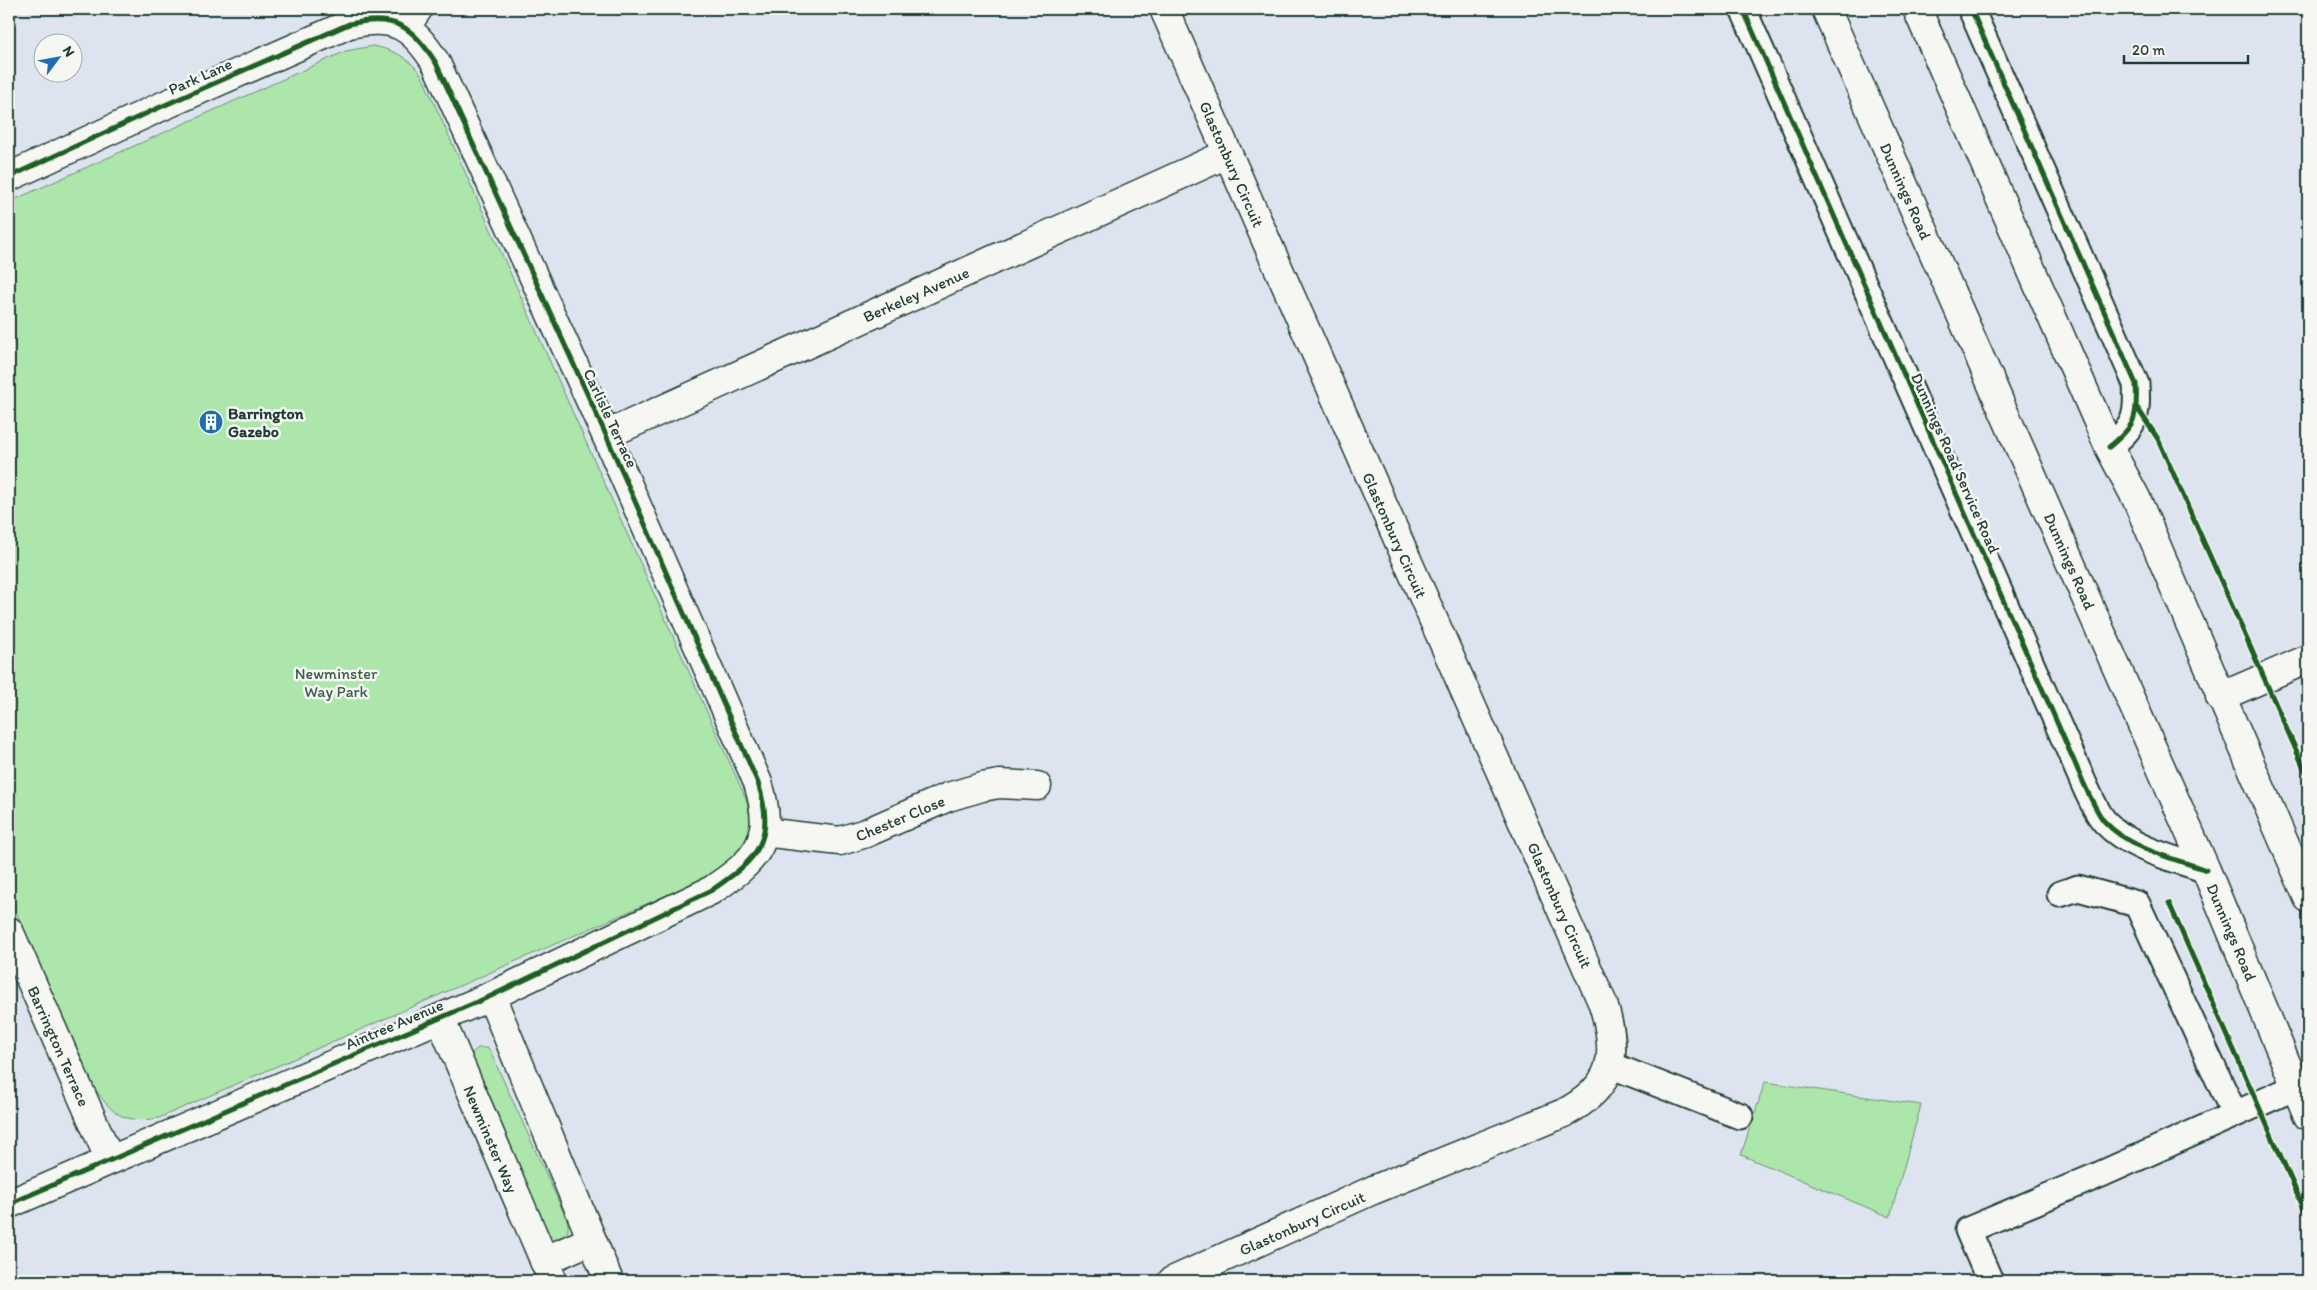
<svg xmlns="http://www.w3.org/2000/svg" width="2317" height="1290" font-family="Itim,sans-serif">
  <rect width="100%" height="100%" fill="#dee4ef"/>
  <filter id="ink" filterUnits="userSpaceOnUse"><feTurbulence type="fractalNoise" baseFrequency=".02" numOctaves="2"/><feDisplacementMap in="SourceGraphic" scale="10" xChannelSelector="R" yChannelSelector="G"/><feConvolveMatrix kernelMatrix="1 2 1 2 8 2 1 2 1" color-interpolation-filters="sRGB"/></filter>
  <g filter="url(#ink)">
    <!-- green -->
    <g fill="#ade6aa" stroke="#66926f">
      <path d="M373,46C394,50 410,58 422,76L746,799C761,848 734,864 694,883L159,1118C123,1124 111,1114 93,1085L9,896V202L346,51Z"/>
      <polygon points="478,1048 487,1048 490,1051 568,1222 568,1231 563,1237 556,1238 548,1233 473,1062 472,1053"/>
      <polygon points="1765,1082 1921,1105 1890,1217 1741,1155"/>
    </g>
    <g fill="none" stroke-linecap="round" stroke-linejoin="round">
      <defs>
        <g id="lane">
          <path d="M1743,9L2070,752C2078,769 2094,811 2105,822C2130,849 2173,858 2206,870"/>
          <path d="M1971,9L2136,384C2138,418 2135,426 2109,447"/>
          <polyline points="2060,894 2078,888 2137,904 2234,1113"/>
          <polyline points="1610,1065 1740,1116"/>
          <polyline points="1990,1281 1968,1230 2099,1175 2296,1087"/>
        </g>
        <g id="street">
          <path d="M1164,9L1603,1004C1619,1055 1615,1086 1564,1113L1373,1190L1172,1281"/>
          <polyline points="405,28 418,9"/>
          <path d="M9,177L156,109L349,24C394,14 412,25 436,63L606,435L758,783C776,840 758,859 712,890L491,996L9,1204"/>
          <polyline points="606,435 1227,154"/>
          <polyline points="2220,697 2308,659"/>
          <polyline points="763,832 840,841 866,833 948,797 982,787 999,784 1037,786"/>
          <polyline points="9,931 110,1160"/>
          <polyline points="491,996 609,1281"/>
          <polyline points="440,1018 553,1281"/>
          <polyline points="544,1261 591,1240"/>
        </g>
        <g id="secondary">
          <polyline points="1826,9 2206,870 2308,1116"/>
          <polyline points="1917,9 2109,447 2136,498 2308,898"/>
        </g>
      </defs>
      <!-- lane casing -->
      <use href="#lane" stroke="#1f3d34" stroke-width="29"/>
      <!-- street casing -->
      <use href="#street" stroke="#1f3d34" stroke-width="31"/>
      <!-- secondary casing -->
      <use href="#secondary" stroke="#1f3d34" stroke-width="31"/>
      <!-- lane -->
      <use href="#lane" stroke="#f6f6f2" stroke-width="25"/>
      <!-- street -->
      <use href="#street" stroke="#f6f6f2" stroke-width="28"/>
      <!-- secondary -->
      <use href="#secondary" stroke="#f6f6f2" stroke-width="28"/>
      <defs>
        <g id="cycleway">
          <path d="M1743,9L2070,752C2078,769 2094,811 2105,822C2130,849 2173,858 2206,870"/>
          <path d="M1971,9L2136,384C2138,418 2135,426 2109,447"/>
          <path d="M9,177L156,109L349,24C394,14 412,25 436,63L606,435L758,783C776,840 758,859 712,890L491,996L9,1204"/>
          <polyline points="2138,409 2158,439 2308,777"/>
          <polyline points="2169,903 2308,1218"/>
        </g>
      </defs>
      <!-- cycleway casing -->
      <use href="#cycleway" stroke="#f6f6f2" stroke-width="8"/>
      <!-- cycleway -->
      <use href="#cycleway" stroke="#1b5e20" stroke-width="5"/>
    </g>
  </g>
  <!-- icons -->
  <defs>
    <symbol id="building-disc" viewBox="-11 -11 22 22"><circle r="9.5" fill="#1f6fb2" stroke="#f6f6f2"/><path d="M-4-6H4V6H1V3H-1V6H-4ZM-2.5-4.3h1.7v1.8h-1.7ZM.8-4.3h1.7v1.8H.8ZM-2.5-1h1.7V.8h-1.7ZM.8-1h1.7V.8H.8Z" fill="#fff"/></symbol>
  </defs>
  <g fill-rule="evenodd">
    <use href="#building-disc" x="197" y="408" width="28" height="28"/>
  </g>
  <g text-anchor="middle" stroke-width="5" stroke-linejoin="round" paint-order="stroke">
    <!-- street labels -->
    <g font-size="16" fill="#1f3d34" stroke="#f6f6f2">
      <text transform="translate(200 76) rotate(-24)" y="6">Park Lane</text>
      <text transform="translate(1232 164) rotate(66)" y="6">Glastonbury Circuit</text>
      <text transform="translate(1906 191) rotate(66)" y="6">Dunnings Road</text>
      <text transform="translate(916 294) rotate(-24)" y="6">Berkeley Avenue</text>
      <text transform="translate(611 418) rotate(65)" y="6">Carlisle Terrace</text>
      <text transform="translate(1956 463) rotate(66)" y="6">Dunnings Road Service Road</text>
      <text transform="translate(1395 535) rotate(66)" y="6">Glastonbury Circuit</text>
      <text transform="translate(2070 561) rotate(66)" y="6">Dunnings Road</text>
      <text transform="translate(900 818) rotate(-23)" y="6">Chester Close</text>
      <text transform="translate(1560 905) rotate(66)" y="6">Glastonbury Circuit</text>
      <text transform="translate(2232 932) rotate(67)" y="6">Dunnings Road</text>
      <text transform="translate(394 1024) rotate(-23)" y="6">Aintree Avenue</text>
      <text transform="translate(59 1046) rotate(66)" y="6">Barrington Terrace</text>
      <text transform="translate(491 1139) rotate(67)" y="6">Newminster Way</text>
      <text transform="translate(1302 1223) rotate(-24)" y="6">Glastonbury Circuit</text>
    </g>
    <!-- poi labels -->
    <g font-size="16" font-weight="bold" fill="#1f3d34" stroke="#f6f6f2" text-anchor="start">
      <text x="228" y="419">Barrington<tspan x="228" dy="18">Gazebo</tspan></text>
    </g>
    <!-- park labels -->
    <g font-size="16" fill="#3b5f4c" stroke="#f6f6f2">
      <text x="336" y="679">Newminster<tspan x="336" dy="18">Way Park</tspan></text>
    </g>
  </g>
  <!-- margin -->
  <rect width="2317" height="1290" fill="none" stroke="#f6f6f2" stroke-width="30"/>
  <rect x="15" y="15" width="2287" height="1260" fill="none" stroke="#1f3d34" stroke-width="2" filter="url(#ink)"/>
  <!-- north arrow -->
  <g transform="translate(58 58) rotate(58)"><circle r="24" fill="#f6f6f2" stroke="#a0aca6"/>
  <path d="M0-4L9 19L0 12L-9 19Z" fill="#1f6fb2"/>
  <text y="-8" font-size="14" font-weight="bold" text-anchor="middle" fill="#1f3d34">N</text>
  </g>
  <!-- scale -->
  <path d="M2124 55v8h124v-8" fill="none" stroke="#1f3d34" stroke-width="2.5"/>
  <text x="2132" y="55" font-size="15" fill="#1f3d34" stroke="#f6f6f2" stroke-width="4" paint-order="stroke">20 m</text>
</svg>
